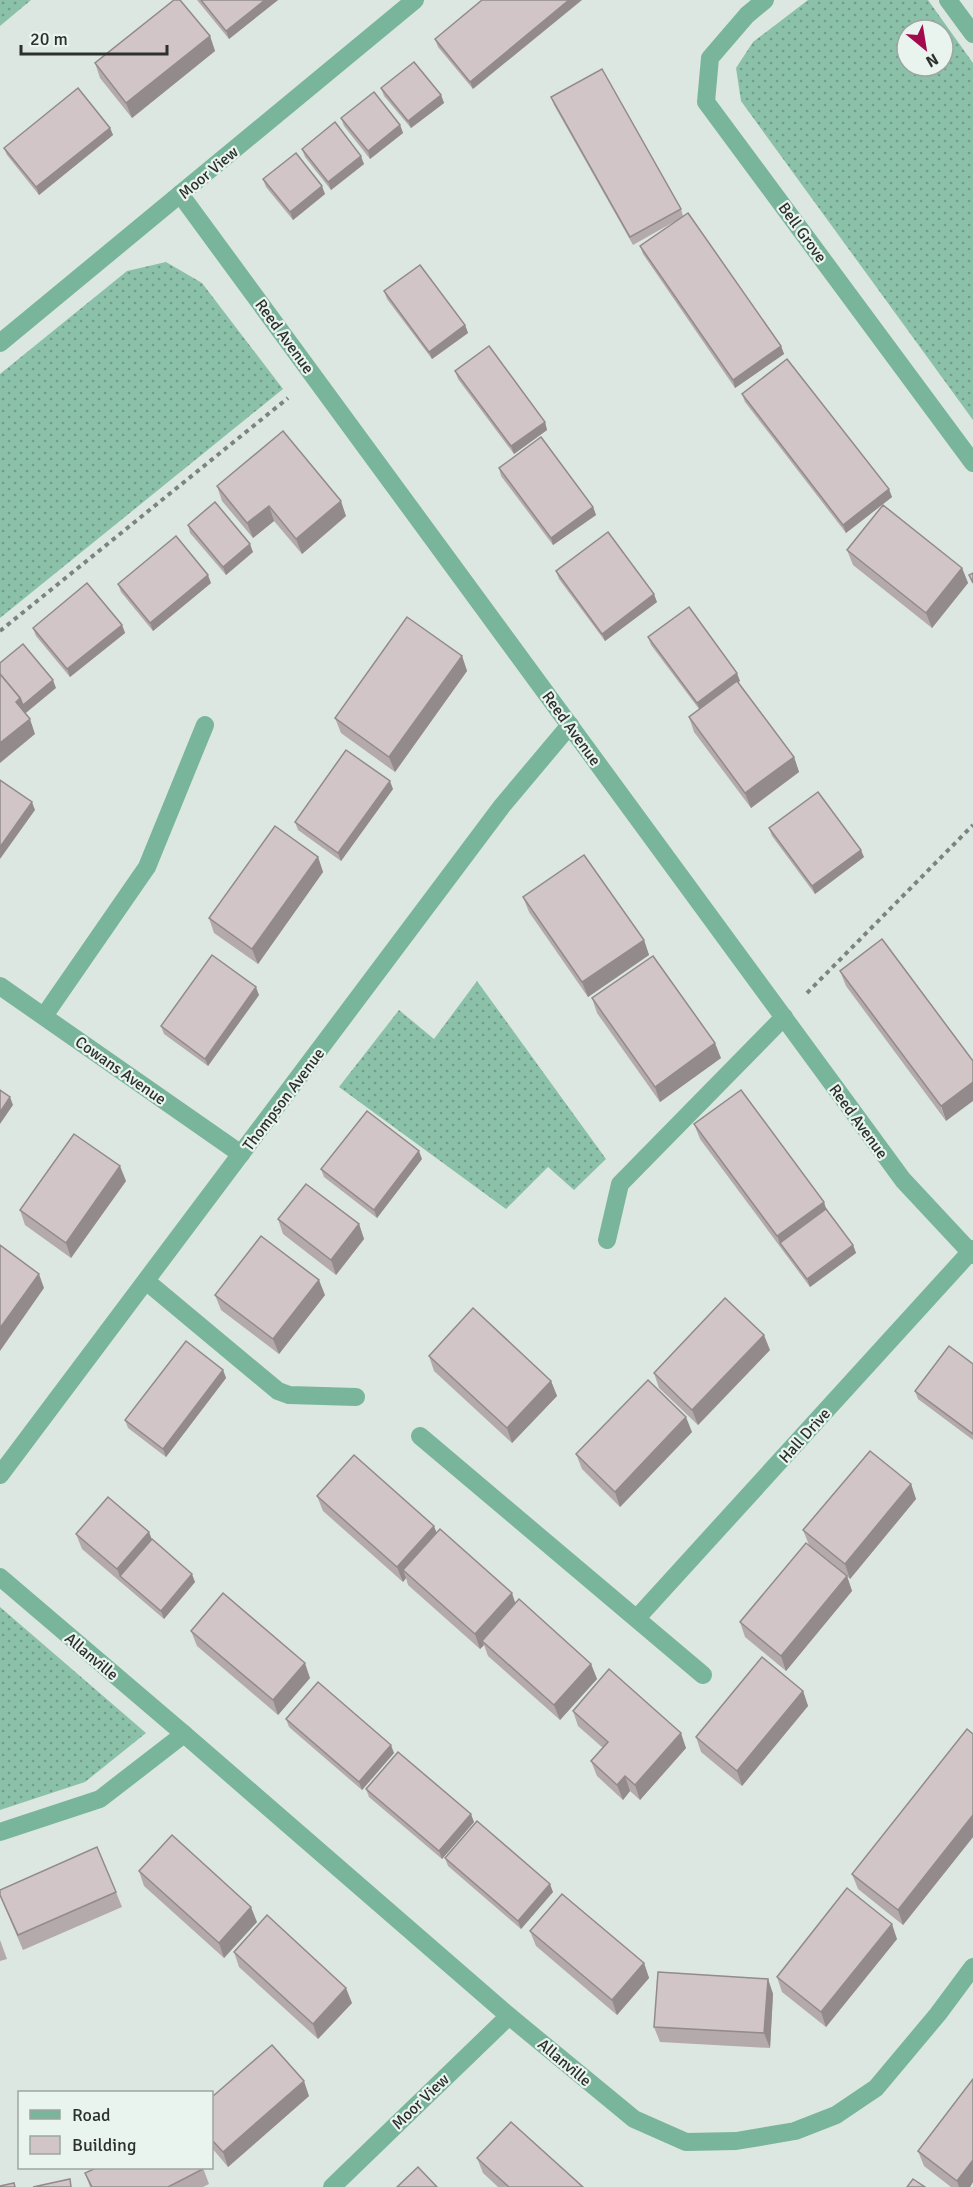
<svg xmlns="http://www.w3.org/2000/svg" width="973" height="2187" font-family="Signika,sans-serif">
  <defs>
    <pattern id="grass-dots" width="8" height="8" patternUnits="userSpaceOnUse" patternTransform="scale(1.5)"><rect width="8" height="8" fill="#8bc1a9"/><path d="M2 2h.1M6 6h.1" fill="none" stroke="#729d8a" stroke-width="1.8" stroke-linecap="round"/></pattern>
  </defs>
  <rect width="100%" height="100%" fill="#dce7e1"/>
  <!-- grass -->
  <g fill="url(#grass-dots)" fill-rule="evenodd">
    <polygon points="0,0 31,0 0,26"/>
    <path d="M808,0H928L973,63V420L741,101L736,68L753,42ZM907,30H943V66H907Z"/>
    <polygon points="166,262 202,283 283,389 0,618 0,374 127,271"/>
    <polygon points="477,981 606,1159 574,1190 548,1167 506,1209 339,1087 399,1010 434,1039"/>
    <polygon points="0,1607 146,1733 85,1782 0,1810"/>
  </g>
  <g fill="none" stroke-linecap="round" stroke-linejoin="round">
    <!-- path -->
    <g stroke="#7c8480" stroke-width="4" stroke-dasharray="4.5 4.5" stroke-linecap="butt">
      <polyline points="0,631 288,398"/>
      <polyline points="807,993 973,825"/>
    </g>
    <!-- service -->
    <g stroke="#79b59b" stroke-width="18">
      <polyline points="44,1016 147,867 205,725"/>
      <polyline points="607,1240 620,1184 784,1017"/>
      <polyline points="146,1281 278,1391 289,1395 356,1397"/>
    </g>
    <!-- minor -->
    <g stroke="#79b59b" stroke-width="18">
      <polyline points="765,0 747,15 710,58 706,102 973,463"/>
      <polyline points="948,0 973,34"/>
      <polyline points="180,194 903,1180 973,1255"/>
      <polyline points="0,343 415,0"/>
      <polyline points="0,986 241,1154"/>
      <polyline points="420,1436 703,1675"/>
      <polyline points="0,1475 502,806 570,725"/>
      <polyline points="0,1577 184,1734 509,2016 634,2119 686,2142 736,2141 795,2131 836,2115 876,2088 938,2014 973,1967"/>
      <polyline points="637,1618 973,1249"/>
      <polyline points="0,1832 100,1799 184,1734"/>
      <polyline points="332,2187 509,2016"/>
    </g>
  </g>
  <!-- wall -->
  <g fill="#b4a9ab">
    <polygon points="197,0 278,0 229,39"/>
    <polygon points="482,0 473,89 438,47 435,39"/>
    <polygon points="210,36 215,51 132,118 100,78 95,63"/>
    <polygon points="381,88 441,95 444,103 411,128 384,96"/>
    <polygon points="551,97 681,209 683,216 781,346 784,354 735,388 643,254 640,246 679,219 633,245 554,105"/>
    <polygon points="341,118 400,125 403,133 370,159 344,126"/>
    <polygon points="110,128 113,135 39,195 7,155 4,148"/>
    <polygon points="302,149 364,164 331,190 305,157"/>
    <polygon points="263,179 325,194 293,220 266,187"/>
    <polygon points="384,291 465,325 468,333 432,359 387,299"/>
    <polygon points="455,371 545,422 547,430 514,454 458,379"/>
    <polygon points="742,394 892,497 846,533 745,402"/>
    <polygon points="499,468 593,507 596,515 553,545 501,476"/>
    <polygon points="217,486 346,516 302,554 274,521 253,538 222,501"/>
    <polygon points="188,525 253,552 226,575 190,533"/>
    <polygon points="847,550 962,568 968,583 932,628 853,565"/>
    <polygon points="556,571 657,602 605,641 559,579"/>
    <polygon points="211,583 153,631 121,592 118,584"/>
    <polygon points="122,625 125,633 70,677 36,636 33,628"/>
    <polygon points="648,637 740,681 738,682 794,757 799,772 751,808 694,732 689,717 699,709 651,645"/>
    <polygon points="462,656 467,671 395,772 341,733 335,718"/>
    <polygon points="393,789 341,861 298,830 295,822"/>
    <polygon points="769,828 864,857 815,894 772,836"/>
    <polygon points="318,857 323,872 258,964 214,933 209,918"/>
    <polygon points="523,897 644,940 649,955 588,997 529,912"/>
    <polygon points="882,939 946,1121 846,986 840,971"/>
    <polygon points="259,995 208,1066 164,1034 161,1026"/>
    <polygon points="592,998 721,1058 660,1102 597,1013"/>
    <polygon points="694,1124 853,1245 856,1253 810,1287 700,1139"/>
    <polygon points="422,1159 377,1218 324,1177 321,1169"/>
    <polygon points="126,1181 71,1258 25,1225 20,1210"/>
    <polygon points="278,1219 359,1224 364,1239 336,1275 283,1234"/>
    <polygon points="215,1295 325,1295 279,1354 221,1310"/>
    <polygon points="770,1350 698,1425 659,1388 654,1373"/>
    <polygon points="429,1356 551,1381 557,1396 512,1443 434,1371"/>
    <polygon points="973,1364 973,1440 918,1399 915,1391"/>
    <polygon points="223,1370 226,1378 166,1457 128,1428 125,1420"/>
    <polygon points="692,1432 620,1507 582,1469 576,1454"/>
    <polygon points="911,1484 916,1499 850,1579 847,1576 852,1591 786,1671 745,1637 740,1622 809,1545 803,1530"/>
    <polygon points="317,1496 437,1533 516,1603 591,1664 597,1679 560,1720 488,1656 484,1645 480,1649 408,1585 406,1578 403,1582 323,1511"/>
    <polygon points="76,1534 152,1539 195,1582 164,1619 82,1549"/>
    <polygon points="191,1631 310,1678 278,1715 197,1646"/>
    <polygon points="803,1691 808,1706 742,1786 701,1752 696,1737"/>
    <polygon points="573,1711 686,1748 640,1800 630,1791 623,1800 597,1776 591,1761 603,1748 578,1726"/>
    <polygon points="286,1719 394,1753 362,1790 289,1727"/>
    <polygon points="973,1734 973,1837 903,1925 858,1889 852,1874"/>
    <polygon points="366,1789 474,1822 442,1859 369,1797"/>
    <polygon points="445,1858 553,1892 521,1929 448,1866"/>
    <polygon points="139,1871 257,1922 224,1958 144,1886"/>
    <polygon points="116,1892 122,1907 23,1950 0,1896"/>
    <polygon points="530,1931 644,1963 649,1978 617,2015 536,1946"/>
    <polygon points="897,1939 826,2027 782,1992 777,1977"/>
    <polygon points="0,1940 7,1959 0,1961"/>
    <polygon points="234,1952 352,2003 318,2039 239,1967"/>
    <polygon points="768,1979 773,1994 770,2048 660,2042 654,2027"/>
    <polygon points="973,2079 973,2182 970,2187 951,2187 924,2166 918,2151"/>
    <polygon points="309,2096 228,2167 212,2148 212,2097"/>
    <polygon points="477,2158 583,2187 498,2187 483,2173"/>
    <polygon points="203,2168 209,2184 203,2187 90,2187 85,2173"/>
  </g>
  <!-- shaded-wall -->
  <g fill="#928a8b">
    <polygon points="265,0 278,0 229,39 226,31"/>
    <polygon points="569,0 582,0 473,89 470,82"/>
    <polygon points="210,36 215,51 132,118 126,103"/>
    <polygon points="441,95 444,103 411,128 408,121"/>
    <polygon points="400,125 403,133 370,159 368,151"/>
    <polygon points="110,128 113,135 39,195 36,187"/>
    <polygon points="361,156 364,164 331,190 328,182"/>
    <polygon points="322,186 325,194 293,220 290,212"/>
    <polygon points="465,325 468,333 432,359 429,352"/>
    <polygon points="781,346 784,354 735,388 733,380"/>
    <polygon points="545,422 547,430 514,454 511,446"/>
    <polygon points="889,489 892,497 846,533 843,525"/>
    <polygon points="341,501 346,516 302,554 296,539"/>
    <polygon points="269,506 274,521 253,538 247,523"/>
    <polygon points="593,507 596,515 553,545 551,538"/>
    <polygon points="250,544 253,552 226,575 223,567"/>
    <polygon points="962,568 968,583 932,628 926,613"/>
    <polygon points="208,575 211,583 153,631 150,623"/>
    <polygon points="654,594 657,602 605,641 602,634"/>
    <polygon points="122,625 125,633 70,677 67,669"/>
    <polygon points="462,656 467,671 395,772 389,757"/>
    <polygon points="737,673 740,681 700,710 697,703"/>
    <polygon points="53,680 56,688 21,717 16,702 20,698"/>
    <polygon points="30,719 35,734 0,763 0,743"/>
    <polygon points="794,757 799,772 751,808 745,793"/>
    <polygon points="390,781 393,789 341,861 338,853"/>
    <polygon points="32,802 35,810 0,859 0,847"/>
    <polygon points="861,850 864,857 815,894 812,886"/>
    <polygon points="318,857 323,872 258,964 252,949"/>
    <polygon points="644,940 649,955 588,997 582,982"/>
    <polygon points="256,987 259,995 208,1066 205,1059"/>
    <polygon points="715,1043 721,1058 660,1102 655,1087"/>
    <polygon points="973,1082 973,1101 946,1121 941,1106"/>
    <polygon points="10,1097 13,1105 0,1124 0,1112"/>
    <polygon points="419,1151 422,1159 377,1218 374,1210"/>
    <polygon points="120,1166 126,1181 71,1258 66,1243"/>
    <polygon points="824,1202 829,1217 780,1243 777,1236"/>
    <polygon points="359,1224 364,1239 336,1275 331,1260"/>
    <polygon points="853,1245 856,1253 810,1287 807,1279"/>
    <polygon points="39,1274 44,1288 0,1351 0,1328"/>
    <polygon points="319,1280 325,1295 279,1354 273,1339"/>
    <polygon points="764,1335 770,1350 698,1425 692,1410"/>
    <polygon points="223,1370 226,1378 166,1457 163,1449"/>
    <polygon points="551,1381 557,1396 512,1443 507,1428"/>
    <polygon points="686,1417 692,1432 620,1507 615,1492"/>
    <polygon points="911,1484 916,1499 850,1579 845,1564"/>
    <polygon points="434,1526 440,1541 403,1570 406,1578 403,1582 397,1567"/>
    <polygon points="149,1532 155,1547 120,1576 117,1569"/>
    <polygon points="192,1574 195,1582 164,1619 161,1611"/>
    <polygon points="847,1576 852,1591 786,1671 781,1656"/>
    <polygon points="512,1593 517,1608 482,1641 484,1645 480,1649 475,1634"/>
    <polygon points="305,1663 310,1678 278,1715 273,1700"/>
    <polygon points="591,1664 597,1679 560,1720 554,1705"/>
    <polygon points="803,1691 808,1706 742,1786 737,1771"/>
    <polygon points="681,1733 686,1748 640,1800 635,1785"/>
    <polygon points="391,1745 394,1753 362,1790 359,1782"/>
    <polygon points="625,1776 630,1791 623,1800 617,1785"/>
    <polygon points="471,1814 474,1822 442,1859 439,1851"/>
    <polygon points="973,1815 973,1837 903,1925 898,1910"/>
    <polygon points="550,1884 553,1892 521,1929 518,1921"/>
    <polygon points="251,1907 257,1922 224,1958 219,1943"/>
    <polygon points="892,1924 897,1939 826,2027 821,2012"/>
    <polygon points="644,1963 649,1978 617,2015 612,2000"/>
    <polygon points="768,1979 773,1994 770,2048 764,2033"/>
    <polygon points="346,1988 352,2003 318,2039 313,2024"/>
    <polygon points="304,2081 309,2096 228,2167 223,2152"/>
    <polygon points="973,2160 973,2182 970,2187 959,2187 957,2181"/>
  </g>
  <!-- building -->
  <g fill="#d1c5c7" stroke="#928a8b" stroke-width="1.5">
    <polygon points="174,0 180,0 210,36 126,103 95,63"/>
    <polygon points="201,0 265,0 226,31"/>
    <polygon points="482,0 569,0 470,82 435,39"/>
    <polygon points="414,62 441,95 408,121 381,88"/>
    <polygon points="602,69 681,209 630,237 551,97"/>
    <polygon points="78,88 110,128 36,187 4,148"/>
    <polygon points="374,92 400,125 368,151 341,118"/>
    <polygon points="335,122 361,156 328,182 302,149"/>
    <polygon points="296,153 322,186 290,212 263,179"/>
    <polygon points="688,213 781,346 733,380 640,246"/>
    <polygon points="420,265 465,325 429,352 384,291"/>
    <polygon points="489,346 545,422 511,446 455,371"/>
    <polygon points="787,359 889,489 843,525 742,394"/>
    <polygon points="283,431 341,501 296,539 269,506 247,523 217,486"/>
    <polygon points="541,437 593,507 551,538 499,468"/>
    <polygon points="215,502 250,544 223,567 188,525"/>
    <polygon points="883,505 962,568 926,613 847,550"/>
    <polygon points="608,532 654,594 602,634 556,571"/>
    <polygon points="176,536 208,575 150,623 118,584"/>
    <polygon points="973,573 973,583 969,575"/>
    <polygon points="87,583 122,625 67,669 33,628"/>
    <polygon points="689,607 737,673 697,703 648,637"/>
    <polygon points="407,617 462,656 389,757 335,718"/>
    <polygon points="23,644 53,680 23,705 20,698 0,674 0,663"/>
    <polygon points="0,674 20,698 16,702 30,719 0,743"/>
    <polygon points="737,681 794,757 745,793 689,717"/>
    <polygon points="346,750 390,781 338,853 295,822"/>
    <polygon points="0,780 32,802 0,847"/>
    <polygon points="818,792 861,850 812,886 769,828"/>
    <polygon points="275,826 318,857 252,949 209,918"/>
    <polygon points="584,855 644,940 582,982 523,897"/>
    <polygon points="882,939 973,1061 973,1082 941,1106 840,971"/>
    <polygon points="212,955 256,987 205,1059 161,1026"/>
    <polygon points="653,956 715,1043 655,1087 592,998"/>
    <polygon points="0,1090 10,1097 0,1112"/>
    <polygon points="741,1090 824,1202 777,1236 694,1124"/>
    <polygon points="367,1111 419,1151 374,1210 321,1169"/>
    <polygon points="74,1134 120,1166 66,1243 20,1210"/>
    <polygon points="306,1184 359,1224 331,1260 278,1219"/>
    <polygon points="826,1209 853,1245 807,1279 780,1243"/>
    <polygon points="261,1236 319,1280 273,1339 215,1295"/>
    <polygon points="0,1245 39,1274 0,1328"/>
    <polygon points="725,1298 764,1335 692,1410 654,1373"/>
    <polygon points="473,1308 551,1381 507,1428 429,1356"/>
    <polygon points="186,1341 223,1370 163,1449 125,1420"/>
    <polygon points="949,1346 973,1364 973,1434 915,1391"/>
    <polygon points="648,1380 686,1417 615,1492 576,1454"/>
    <polygon points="870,1451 911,1484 845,1564 803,1530"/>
    <polygon points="354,1455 434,1526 397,1567 317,1496"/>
    <polygon points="108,1497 149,1532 117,1569 76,1534"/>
    <polygon points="440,1529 512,1593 475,1634 403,1570"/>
    <polygon points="152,1539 192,1574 161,1611 120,1576"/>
    <polygon points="806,1543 847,1576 781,1656 740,1622"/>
    <polygon points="223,1593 305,1663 273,1700 191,1631"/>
    <polygon points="519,1599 591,1664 554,1705 482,1641"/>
    <polygon points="762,1657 803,1691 737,1771 696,1737"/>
    <polygon points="609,1669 681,1733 635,1785 625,1776 617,1785 591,1761 608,1742 573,1711"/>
    <polygon points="318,1682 391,1745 359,1782 286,1719"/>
    <polygon points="967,1729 973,1734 973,1815 898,1910 852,1874"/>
    <polygon points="398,1752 471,1814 439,1851 366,1789"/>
    <polygon points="477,1821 550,1884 518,1921 445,1858"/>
    <polygon points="172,1835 251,1907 219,1943 139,1871"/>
    <polygon points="97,1847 116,1892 18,1935 0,1895 0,1890"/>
    <polygon points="847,1888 892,1924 821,2012 777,1977"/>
    <polygon points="562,1894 644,1963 612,2000 530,1931"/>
    <polygon points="267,1915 346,1988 313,2024 234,1952"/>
    <polygon points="658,1972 768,1979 764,2033 654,2027"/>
    <polygon points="272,2045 304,2081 223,2152 212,2140 212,2097"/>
    <polygon points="973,2079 973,2160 957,2181 918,2151"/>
    <polygon points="511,2122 583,2187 509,2187 477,2158"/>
    <polygon points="418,2167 437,2187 397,2187"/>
    <polygon points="96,2168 203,2168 203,2169 168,2187 92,2187 85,2173"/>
    <polygon points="70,2179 71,2187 33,2187"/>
    <polygon points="913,2179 925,2187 907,2187"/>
    <polygon points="14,2183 15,2187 0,2187 0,2186"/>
  </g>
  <g text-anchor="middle" stroke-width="4.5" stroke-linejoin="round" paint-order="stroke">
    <!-- street labels -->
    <g font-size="16" fill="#2c312e" stroke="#e9f4ef">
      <text transform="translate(208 172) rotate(-40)" y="6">Moor View</text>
      <text transform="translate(803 232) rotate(54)" y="6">Bell Grove</text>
      <text transform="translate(285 336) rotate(54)" y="6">Reed Avenue</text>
      <text transform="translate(572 728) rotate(54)" y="6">Reed Avenue</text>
      <text transform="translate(121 1070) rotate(35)" y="6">Cowans Avenue</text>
      <text transform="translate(283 1099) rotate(-53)" y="6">Thompson Avenue</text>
      <text transform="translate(859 1121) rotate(54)" y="6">Reed Avenue</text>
      <text transform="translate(804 1435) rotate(-48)" y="6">Hall Drive</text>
      <text transform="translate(92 1656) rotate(40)" y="6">Allanville</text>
      <text transform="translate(565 2062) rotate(40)" y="6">Allanville</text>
      <text transform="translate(420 2101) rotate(-44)" y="6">Moor View</text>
    </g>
  </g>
  <!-- legend -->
  <rect x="18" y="2091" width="195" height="78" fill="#e9f4ef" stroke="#9da6a2" stroke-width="1.5"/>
  <rect x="30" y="2110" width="30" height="9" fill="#79b59b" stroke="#9da6a2" stroke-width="1.5"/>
  <text x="72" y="2121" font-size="18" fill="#2c312e">Road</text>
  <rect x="30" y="2136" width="30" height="18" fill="#d1c5c7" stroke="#9da6a2" stroke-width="1.5"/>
  <text x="72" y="2151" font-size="18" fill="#2c312e">Building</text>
  <!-- north arrow -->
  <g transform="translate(925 48) rotate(150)"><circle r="28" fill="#e9f4ef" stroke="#9da6a2" stroke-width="1.5"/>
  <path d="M0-4.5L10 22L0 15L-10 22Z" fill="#a10b4e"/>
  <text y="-9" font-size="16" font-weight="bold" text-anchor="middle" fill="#2c312e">N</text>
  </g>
  <!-- scale -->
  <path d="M21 45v9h146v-9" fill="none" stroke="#2c312e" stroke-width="3"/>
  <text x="30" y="45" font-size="18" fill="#2c312e" stroke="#e9f4ef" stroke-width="4.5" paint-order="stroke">20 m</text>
</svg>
